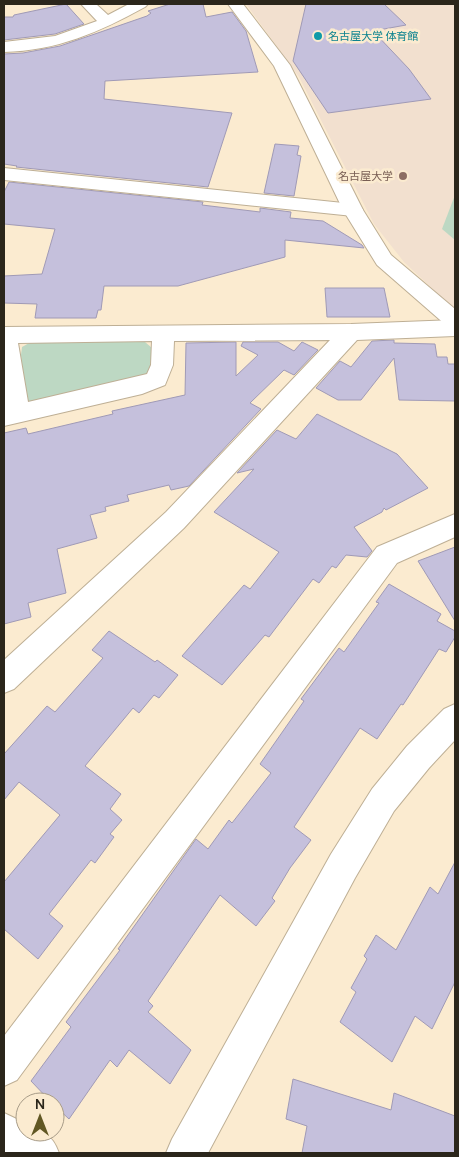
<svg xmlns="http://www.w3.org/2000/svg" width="459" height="1157" font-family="Manrope,'Noto Sans JP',sans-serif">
  <rect width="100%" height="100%" fill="#fbebd0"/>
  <!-- education -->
  <polygon fill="#f2e0cf" points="246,4 455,4 455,310 404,262 374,224 299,77"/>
  <!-- green -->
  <g fill="#bdd8c3">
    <polygon points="455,195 455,240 442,229"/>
    <polygon points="31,342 145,342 152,348 150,370 143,377 25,407 21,355 22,347"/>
  </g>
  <!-- building -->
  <g fill="#c5c0dc" stroke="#a09ab6">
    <polygon points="66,4 84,24 55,34 4,40 4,17 13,17 14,15"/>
    <polygon points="170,4 203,4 206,17 232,12 246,31 258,72 105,81 104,99 232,113 208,187 16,167 17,166 4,164 4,54 23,53 60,46 147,16 151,13 148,11"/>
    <polygon points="306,4 384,4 406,25 373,31 409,69 431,99 328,113 293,61"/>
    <polygon points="275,144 299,146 297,155 301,156 294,196 264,193"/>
    <polygon points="9,182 203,202 202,205 260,212 260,208 291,212 290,218 323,221 362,245 364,248 285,240 285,257 178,286 104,286 101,310 98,310 96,318 35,318 37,304 4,303 4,276 42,274 55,229 4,224 4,192"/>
    <polygon points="325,288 384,288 390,317 327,317"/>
    <polygon points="394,340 394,343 435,344 437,357 447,357 448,364 455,364 455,401 399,400 394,358 361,400 338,400 316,388 340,361 351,367 372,341"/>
    <polygon points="236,342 236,376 258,355 241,346 243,342 278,342 294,351 302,342 318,350 294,375 284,370 250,403 261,409 189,486 171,490 169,485 127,495 129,501 105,507 106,511 90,515 97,538 57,549 66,593 28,603 31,617 4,624 4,433 26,428 28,434 113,414 112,411 185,395 186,343"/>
    <polygon points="317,414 397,454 428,488 386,510 384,508 382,512 354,527 372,551 367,557 346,555 336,568 332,566 319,583 313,579 269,637 265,635 222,685 182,656 244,585 250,589 279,552 214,512 254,469 237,473 277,430 296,439"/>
    <polygon points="455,547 455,621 418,561"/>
    <polygon points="389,584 441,614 437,621 455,631 455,637 446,652 439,649 403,705 401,704 377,739 360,728 294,827 311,840 290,868 272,898 275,901 256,926 220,895 148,1001 153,1006 148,1012 191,1050 170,1084 129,1050 117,1067 110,1060 69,1119 55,1106 55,1102 51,1102 31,1081 71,1027 66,1022 120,950 118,949 196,839 208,849 229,820 232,823 271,773 260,764 304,701 301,699 339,648 344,652 379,603 376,602"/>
    <polygon points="109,631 155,662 157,660 178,675 159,698 154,695 139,713 133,708 85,766 121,794 110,809 122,820 110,834 114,837 95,863 91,860 49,914 63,926 38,959 4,929 4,882 60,815 19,782 4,800 4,754 47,706 55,712 103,658 92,650"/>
    <polygon points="455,862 455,982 432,1029 415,1016 392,1062 340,1022 356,992 351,988 367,959 364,956 376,935 396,950 430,887 438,894"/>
    <polygon points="293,1079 391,1110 394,1093 455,1116 455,1153 302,1153 307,1126 286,1119"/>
  </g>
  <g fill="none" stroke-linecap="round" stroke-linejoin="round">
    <defs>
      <g id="street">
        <path d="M81,4H96L108,15L129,4H148L145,7C100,32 56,51 4,52V42L55,36L97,21Z"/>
        <polygon points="4,168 353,204 360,206 363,210 360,214 353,216 4,180"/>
        <path d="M455,320V336L357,340L184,528L14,689L4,693V660L166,512L330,340L174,341L173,365L165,385L142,394L4,426V327L351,324ZM152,341L151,365L147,374L28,402L18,343Z"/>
        <polygon points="455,514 455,537 397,563 17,1080 4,1086 4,1036 377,547"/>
        <path d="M4,1113L25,1123V1132C45,1132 52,1134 59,1153H4Z"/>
      </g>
      <g id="secondary">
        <polygon points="228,4 243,4 290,65 363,210 391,255 455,309 455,329 447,326 377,265 343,210 274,66"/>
        <polygon points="455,704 455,740 429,768 394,811 355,878 208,1153 166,1153 172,1139 331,854 372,789 407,746 444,709"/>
      </g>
    </defs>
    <!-- street casing -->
    <use href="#street" stroke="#beaf95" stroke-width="2"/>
    <!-- secondary casing -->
    <use href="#secondary" stroke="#beaf95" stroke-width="2"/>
    <!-- street -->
    <use href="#street" fill="#fff" fill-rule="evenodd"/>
    <!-- secondary -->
    <use href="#secondary" fill="#fff" fill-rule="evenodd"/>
  </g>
  <!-- markers -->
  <circle fill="#0f9aa8" stroke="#fbebd0" stroke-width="2" cx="318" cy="36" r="5"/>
  <circle fill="#8d6e63" stroke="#fbebd0" stroke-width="2" cx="403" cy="176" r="5"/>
  <g text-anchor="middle" stroke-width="5" stroke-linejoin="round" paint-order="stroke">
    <!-- far-culture labels -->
    <g font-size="11" fill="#0d838f" stroke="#fbebd0" text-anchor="start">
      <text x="328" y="40">名古屋大学 体育館</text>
    </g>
    <!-- far-education labels -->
    <g font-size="11" fill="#785e54" stroke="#fbebd0" text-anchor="end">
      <text x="393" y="180">名古屋大学</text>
    </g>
  </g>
  <!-- border -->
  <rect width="459" height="1157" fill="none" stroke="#2b261b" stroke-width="10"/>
  <!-- north arrow -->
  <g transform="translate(40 1117)"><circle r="24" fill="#fbebd0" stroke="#a89c88"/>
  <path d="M0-4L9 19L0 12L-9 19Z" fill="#615723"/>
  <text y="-8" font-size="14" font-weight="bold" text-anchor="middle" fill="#2b261b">N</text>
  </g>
</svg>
